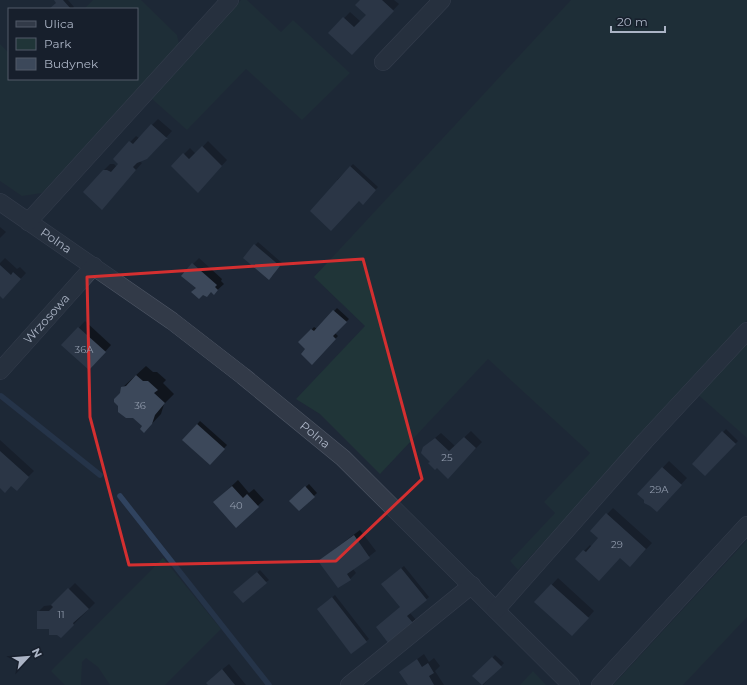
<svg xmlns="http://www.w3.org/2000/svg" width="747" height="685" font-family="Montserrat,sans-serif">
  <rect width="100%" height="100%" fill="#1e2837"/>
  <!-- green -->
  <g fill="#203538">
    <polygon points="93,0 141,0 177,35 179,44 42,193 22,196 0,181 0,44 9,53 9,79 137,79 137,9 84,9"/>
    <polygon points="241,0 247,0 281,32 293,20 350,73 302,120 246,69 187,130 151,98"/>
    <polygon points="571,0 747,0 747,320 738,330 747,338 747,438 688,386 518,570 510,561 555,513 544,502 590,453 488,359 380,474 320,414 296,399 365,326 314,277"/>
    <polygon points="747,540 747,617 683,685 613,685"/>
    <polygon points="163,558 221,629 165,685 110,685 98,667 86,658 82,662 81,685 65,685 51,671"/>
    <polygon points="533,671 546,685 520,685"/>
  </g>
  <!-- shadow -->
  <g fill="#0007">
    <polygon points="55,0 68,0 74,7 72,9 51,9 57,3"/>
    <polygon points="361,0 394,0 399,4 358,48 330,33 350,12 361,22 367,15"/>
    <polygon points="158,119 172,131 153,152 139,161 142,163 108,202 103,171 110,164 114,164 117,167 120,164 114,159 136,136 139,138"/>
    <polygon points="208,141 227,160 204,185 184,154 190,148 196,154"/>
    <polygon points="353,164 378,187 363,203 337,180"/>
    <polygon points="0,227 6,232 0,238"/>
    <polygon points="258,242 282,263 272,276 244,258"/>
    <polygon points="5,258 17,269 20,267 26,273 3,298 0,295 0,263"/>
    <polygon points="199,258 222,279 221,281 224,284 214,293 212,291 197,287 193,264"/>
    <polygon points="337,308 349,319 335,333 338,336 312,363 307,349 299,342 314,327 317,329"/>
    <polygon points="85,321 111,345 95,363 63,345"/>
    <polygon points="146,366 153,372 157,372 166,380 163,383 174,394 164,404 161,414 144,432 143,426 121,393 122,388"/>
    <polygon points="200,421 227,445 210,464 183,440"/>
    <polygon points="726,429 738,441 705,475 693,464"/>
    <polygon points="471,431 482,442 454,471 424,447 441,433 455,446"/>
    <polygon points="0,440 34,471 22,483 0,487"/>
    <polygon points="669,461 687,478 663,504 645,499 638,494"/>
    <polygon points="238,480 249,493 254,489 264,500 236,526 221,496"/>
    <polygon points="309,484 317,493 299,510 290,501"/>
    <polygon points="613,508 652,543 636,560 620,557 576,559 590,545 592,547 600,538 592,530"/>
    <polygon points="360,530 376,551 353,569 356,573 350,579 319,561"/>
    <polygon points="404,566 429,597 410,613 416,620 389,642 401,607 385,581"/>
    <polygon points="260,570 269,580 266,582 237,589"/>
    <polygon points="558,578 594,611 578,629 536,602"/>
    <polygon points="75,583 95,603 67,631 50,628 38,612 44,606 53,605"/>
    <polygon points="335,595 369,639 352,652 321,606"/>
    <polygon points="424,654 429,662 434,658 440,666 435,671 444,685 409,685 400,672"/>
    <polygon points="495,655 504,663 483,685 474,676"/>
    <polygon points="229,664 246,685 209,685 213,677"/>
  </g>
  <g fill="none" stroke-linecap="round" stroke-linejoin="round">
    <!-- stream -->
    <g stroke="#30435f" stroke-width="5.5">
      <polyline points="1,396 100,475"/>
      <polyline points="120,496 269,685"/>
    </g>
  </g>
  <!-- building -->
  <g fill="#3c485a">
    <polygon points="54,0 63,0 71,9 49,9 56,3"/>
    <polygon points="360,0 382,0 394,11 352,55 328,33 343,17 354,27 366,15 355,5"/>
    <polygon points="151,124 168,139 166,139 147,159 137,163 133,167 136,170 102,210 83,192 103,170 107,170 111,172 118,164 113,159 129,141 133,144"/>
    <polygon points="202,146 222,166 198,193 171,166 183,153 189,159"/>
    <polygon points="350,166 376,190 363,205 359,201 331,231 310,211"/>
    <polygon points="254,244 280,266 269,280 243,258"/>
    <polygon points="192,263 217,285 215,287 218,290 214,295 211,292 207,297 203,295 199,299 191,292 196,288 181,276"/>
    <polygon points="0,265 11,275 13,272 21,279 3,299 0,296"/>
    <polygon points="333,310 347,322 333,336 336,339 312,365 301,354 305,349 298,342 311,329 314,331"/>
    <polygon points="78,327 106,352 89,370 61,345"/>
    <polygon points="136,375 143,381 148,381 158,390 154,393 165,403 155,415 152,424 144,433 140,429 142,426 133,418 126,418 118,412 118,406 114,402 114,399 120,393 121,387 126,386"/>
    <polygon points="197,424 225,449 210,465 182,440"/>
    <polygon points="722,431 736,444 705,476 692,464"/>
    <polygon points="464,437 476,448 448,479 437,468 435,470 428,463 430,462 421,453 423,447 435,438 449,451"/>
    <polygon points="0,451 29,477 17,491 11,486 5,493 0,488"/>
    <polygon points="662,467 682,485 657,512 650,506 644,503 644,500 637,494"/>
    <polygon points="232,486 243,498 247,494 259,507 236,528 213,502"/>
    <polygon points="305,486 315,497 299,511 289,501"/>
    <polygon points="606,513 646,549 630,567 620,558 599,581 575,559 583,550 586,552 598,538 590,531"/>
    <polygon points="354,535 370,558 347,574 351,580 338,588 318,561"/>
    <polygon points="401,568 427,600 407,616 414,624 389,644 376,627 400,607 381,584"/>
    <polygon points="257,572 267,583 243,603 233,592"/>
    <polygon points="551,584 589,618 572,636 534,602"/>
    <polygon points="68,588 89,609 73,623 74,625 61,638 57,635 49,635 49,629 37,629 37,611 49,611 53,607 51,605"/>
    <polygon points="332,597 367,642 351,654 317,609"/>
    <polygon points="492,657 502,667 482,685 472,676"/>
    <polygon points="417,659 422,667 428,663 434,673 429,676 434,685 408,685 399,672"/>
    <polygon points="222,669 235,685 208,685 206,683"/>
  </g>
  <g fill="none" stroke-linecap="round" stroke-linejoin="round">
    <defs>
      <g id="minor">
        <polyline points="383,62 442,0"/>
        <path id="s1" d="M0,202L172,321L243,376L343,458L571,685"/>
        <polyline points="28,222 230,0"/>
        <path id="s2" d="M0,371L94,266"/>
        <polyline points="496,610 645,441 747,331"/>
        <polyline points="349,685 472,585"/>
        <polyline points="600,685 747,525"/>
      </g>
    </defs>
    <!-- minor casing -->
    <use href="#minor" stroke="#4f5766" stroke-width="18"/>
    <!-- minor -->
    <use href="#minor" stroke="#323a48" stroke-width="17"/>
  </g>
  <!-- marked area -->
  <path d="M0 0H747V685H0ZM363,259L422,479L336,561L129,565L90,417L87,277Z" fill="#1e2837" fill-opacity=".55" fill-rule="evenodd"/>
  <path fill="none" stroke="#d42f30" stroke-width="3" stroke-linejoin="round" d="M363,259L422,479L336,561L129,565L90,417L87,277Z"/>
  <g text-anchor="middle" stroke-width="3.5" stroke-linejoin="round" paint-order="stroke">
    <!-- number labels -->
    <g font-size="10" fill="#8f99aa">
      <text x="84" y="353">36A</text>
      <text x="140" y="409">36</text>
      <text x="447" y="461">25</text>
      <text x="659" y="493">29A</text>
      <text x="236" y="509">40</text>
      <text x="617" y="548">29</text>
      <text x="61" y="618">11</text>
    </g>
    <!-- street labels -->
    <g font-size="12" fill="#abb4c5" stroke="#171f2c">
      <text dy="4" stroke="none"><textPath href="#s1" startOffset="68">Polna</textPath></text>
      <text dy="4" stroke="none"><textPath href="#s2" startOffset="70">Wrzosowa</textPath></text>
      <text dy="4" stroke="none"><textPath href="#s1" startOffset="392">Polna</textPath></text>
    </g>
  </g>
  <!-- legend -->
  <rect x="8" y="8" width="130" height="72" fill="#171f2c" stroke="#525b69"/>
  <rect x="16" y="21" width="20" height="6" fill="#323a48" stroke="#525b69"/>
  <text x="44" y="28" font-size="12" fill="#abb4c5">Ulica</text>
  <rect x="16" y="38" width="20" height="12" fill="#203538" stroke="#525b69"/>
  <text x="44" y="48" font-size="12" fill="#abb4c5">Park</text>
  <rect x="16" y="58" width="20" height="12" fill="#3c485a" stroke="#525b69"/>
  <text x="44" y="68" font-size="12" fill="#abb4c5">Budynek</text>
  <!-- north arrow -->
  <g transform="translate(28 657) rotate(64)" stroke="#171f2c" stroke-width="3" paint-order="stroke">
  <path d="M0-3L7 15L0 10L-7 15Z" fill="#abb4c5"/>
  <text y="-6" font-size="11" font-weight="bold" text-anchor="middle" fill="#abb4c5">N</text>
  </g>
  <!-- scale -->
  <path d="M611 26v6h54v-6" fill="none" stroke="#abb4c5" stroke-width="2"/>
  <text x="617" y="26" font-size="12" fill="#abb4c5" stroke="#171f2c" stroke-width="3" paint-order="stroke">20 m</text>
</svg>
